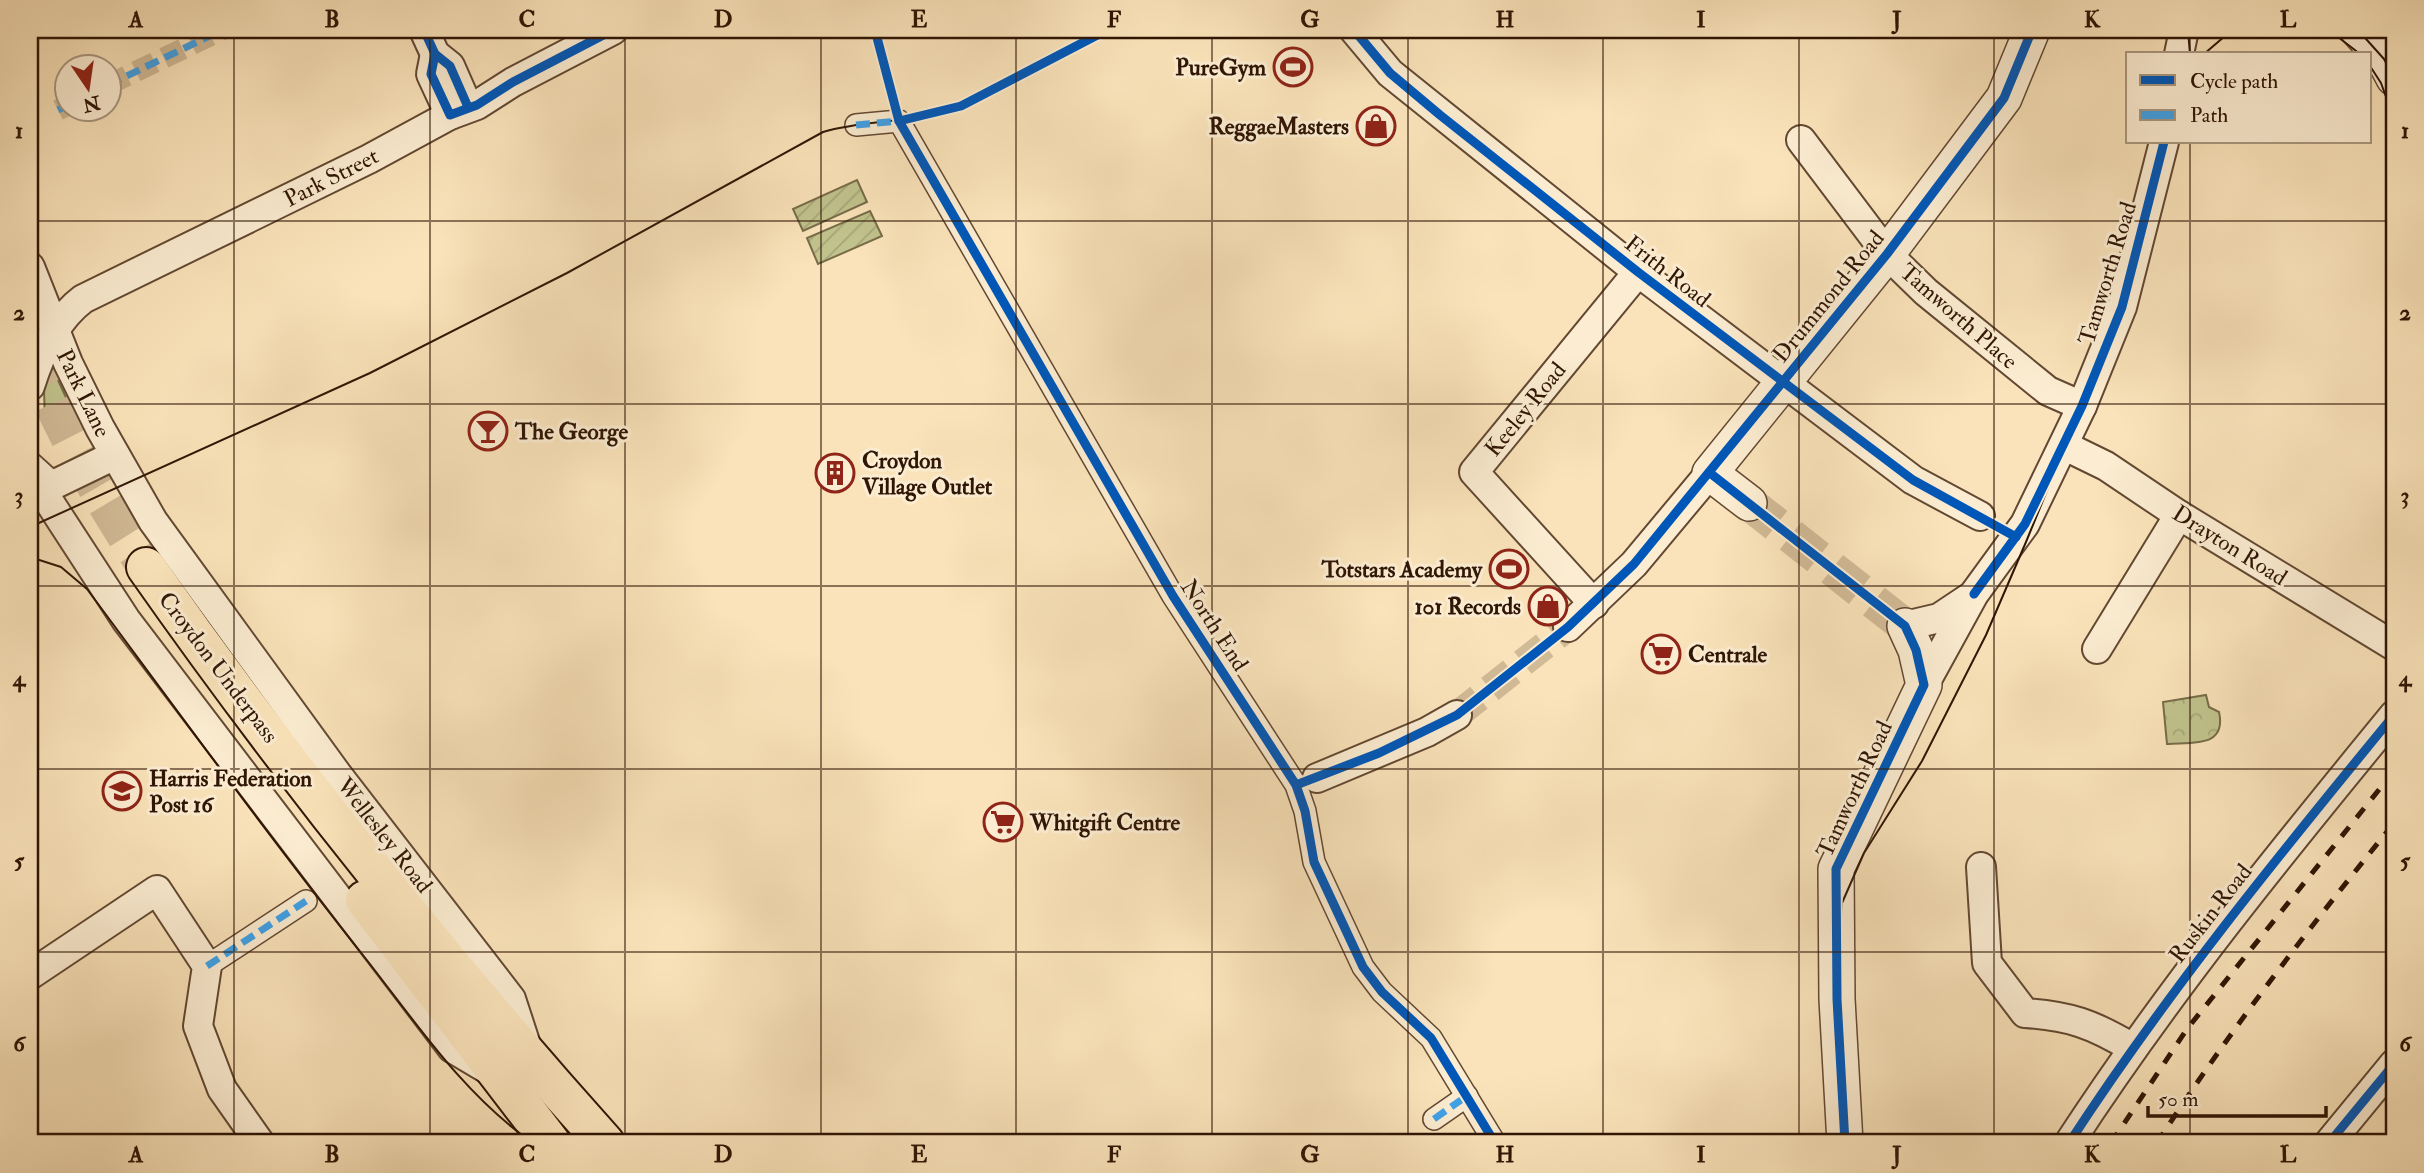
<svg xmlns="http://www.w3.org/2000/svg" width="2424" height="1173" font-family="'IM FELL Double Pica',serif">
  <defs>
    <pattern id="park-crowns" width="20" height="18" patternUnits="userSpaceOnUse" patternTransform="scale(1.75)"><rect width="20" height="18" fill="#c1c38d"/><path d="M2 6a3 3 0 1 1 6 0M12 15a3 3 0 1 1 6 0" fill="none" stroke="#a6a778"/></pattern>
    <pattern id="garden-furrows" width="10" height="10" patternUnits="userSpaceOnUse" patternTransform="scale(1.75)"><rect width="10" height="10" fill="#c1c38d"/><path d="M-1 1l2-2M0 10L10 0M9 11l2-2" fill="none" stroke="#a6a778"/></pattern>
  </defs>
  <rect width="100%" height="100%" fill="#fae3ba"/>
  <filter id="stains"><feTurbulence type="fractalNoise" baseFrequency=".00286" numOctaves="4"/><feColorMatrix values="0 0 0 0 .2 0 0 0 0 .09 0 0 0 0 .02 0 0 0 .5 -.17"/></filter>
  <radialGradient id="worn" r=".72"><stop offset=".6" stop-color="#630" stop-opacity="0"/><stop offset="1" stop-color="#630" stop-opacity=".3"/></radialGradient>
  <!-- grass -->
  <polygon fill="#c1c38d" stroke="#786c49" stroke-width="2" points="52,367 75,417 45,426 44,388"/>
  <!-- park -->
  <path fill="url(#park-crowns)" stroke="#786c49" stroke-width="2" d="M2206,695L2209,707L2219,712C2227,748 2192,742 2167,744L2163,702Z"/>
  <!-- garden -->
  <g fill="url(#garden-furrows)" stroke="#786c49" stroke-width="2">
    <polygon points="857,180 867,202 803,231 793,209"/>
    <polygon points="870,211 882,236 818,264 807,238"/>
  </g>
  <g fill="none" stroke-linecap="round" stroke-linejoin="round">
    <!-- pedestrian-tunnel -->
    <g stroke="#d1ba96" stroke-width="21" stroke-dasharray="21 10" stroke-linecap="butt">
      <polyline points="108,85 222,30"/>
      <polyline points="58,110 66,106"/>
    </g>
    <!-- minor-tunnel -->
    <polyline stroke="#d1ba96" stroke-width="28" stroke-dasharray="28 14" stroke-linecap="butt" points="1457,715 1568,627"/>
    <!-- tertiary-tunnel -->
    <polyline stroke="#d1ba96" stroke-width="35" stroke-dasharray="35 18" stroke-linecap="butt" points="1749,503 1905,626"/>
    <!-- primary-tunnel -->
    <path stroke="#d1ba96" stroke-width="38" stroke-dasharray="38 19" stroke-linecap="butt" d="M30,351C63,432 98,493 146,567"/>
    <defs>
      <g id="pedestrian">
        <polyline points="856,125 899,121 1173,596 1296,785 1305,811 1314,862 1363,967 1382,992 1431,1038 1495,1143"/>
        <polyline points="207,966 306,901"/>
        <polyline points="1434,1119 1467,1096"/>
      </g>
      <g id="minor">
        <polyline points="424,30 435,54 450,66 468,107"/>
        <polyline points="1354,30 1390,73 1638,272 1913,480 1980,516"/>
        <polyline points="435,54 431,74 450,115"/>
        <polyline points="2179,54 2184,30"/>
        <polyline points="1801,140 1887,254 1926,292 2048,391 2082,406"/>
        <polyline points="30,267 68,363 100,428 153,521 337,774 511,999 526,1045"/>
        <path d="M30,386C40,354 55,320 83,299L369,159L450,115L477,105L513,82L613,30"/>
        <polyline points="2065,446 2106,466 2179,515 2394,646"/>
        <polyline points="30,467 51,486"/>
        <polyline points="51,486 115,455"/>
        <polyline points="48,500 126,620 452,1048 489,1070"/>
        <polyline points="1594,604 1474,472 1638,272"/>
        <polyline points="1905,626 1939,618 1969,598"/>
        <polyline points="1568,627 1634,564 1710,473"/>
        <polyline points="2097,649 2179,515"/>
        <polyline points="1924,685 1974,594 2025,524 2082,406 2122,307 2164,142"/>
        <polyline points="1317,778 1427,732 1457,715"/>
        <path d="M1981,867L1987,963L2025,1013C2070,1016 2092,1024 2131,1047"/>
        <polyline points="30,975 157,890 207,966 198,1026 222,1089 260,1143"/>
        <path d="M2069,1143C2168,991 2279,855 2394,715"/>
        <polyline points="2329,1143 2394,1064"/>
      </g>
      <g id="tertiary">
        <polyline points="2358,30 2384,59 2394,78"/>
        <polyline points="1749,503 1710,473 1887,254 2004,98 2032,30"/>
        <polyline points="1845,1143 1837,999 1836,869 1924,685 1916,650 1905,626"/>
      </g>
      <g id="primary">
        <path d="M146,567C287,768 441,960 605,1143"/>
        <polyline points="365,900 551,1143"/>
      </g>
    </defs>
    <!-- pedestrian casing -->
    <use href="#pedestrian" stroke="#624832" stroke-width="24"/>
    <!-- minor casing -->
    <use href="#minor" stroke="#624832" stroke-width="32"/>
    <!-- tertiary casing -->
    <use href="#tertiary" stroke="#624832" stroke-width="38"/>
    <!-- primary casing -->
    <use href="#primary" stroke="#2f1505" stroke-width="42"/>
    <!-- pedestrian -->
    <use href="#pedestrian" stroke="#fcedd2" stroke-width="21"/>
    <!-- minor -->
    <use href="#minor" stroke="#fcedd2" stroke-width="28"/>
    <!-- tertiary -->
    <use href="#tertiary" stroke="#fcedd2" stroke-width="35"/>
    <!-- primary -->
    <use href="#primary" stroke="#fae3ba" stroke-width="38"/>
    <!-- tram -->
    <g stroke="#2f1505" stroke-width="2">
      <polyline points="2188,30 2190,54"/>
      <polyline points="2329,30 2360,54"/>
      <polyline points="2358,30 2384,59 2394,78"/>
      <polyline points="2204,54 2232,30"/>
      <polyline points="2370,66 2381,83 2394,119"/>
      <path d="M30,527L370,373L567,273L823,132C864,120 908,123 949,110C1004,92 1056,57 1107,30"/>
      <path d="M30,557L61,567L87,589C179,713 270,838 366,959C417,1024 464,1095 533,1143"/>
      <polyline points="1845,1143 1836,973 1842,903 1864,853 1922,761 1986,635 2026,542 2122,307 2164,142"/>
    </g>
    <!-- rail -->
    <g stroke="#2f1505" stroke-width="5" stroke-dasharray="12 12" stroke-linecap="butt">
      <polyline points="2111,1143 2187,1029 2394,771"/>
      <path d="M2157,1143C2229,1031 2310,927 2394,823"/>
    </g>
    <!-- quiet -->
    <g stroke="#3ea2e9" stroke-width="7" stroke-dasharray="14 7" stroke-linecap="butt">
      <polyline points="108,85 222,30"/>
      <polyline points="58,110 66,106"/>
      <polyline points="856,125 899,121 902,125"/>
      <polyline points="207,966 306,901"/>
      <polyline points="1434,1119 1467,1096"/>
    </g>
    <defs>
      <g id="cycleway">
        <polyline points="424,30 435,54 450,66 468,107"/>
        <polyline points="875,30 899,121 1173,596 1296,785 1305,811 1314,862 1363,967 1382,992 1431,1038 1495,1143"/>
        <polyline points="1354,30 1390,73 1440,115 1638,272 1913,480 2016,537"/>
        <polyline points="435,54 431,74 450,115 477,105 513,82 613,30"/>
        <polyline points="899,121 961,106 1107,30"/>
        <polyline points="1710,473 1905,626 1916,650 1924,685 1836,869 1837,999 1845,1143"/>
        <polyline points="1974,594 2025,524 2082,406 2122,307 2164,142"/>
        <polyline points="1296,785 1379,753 1457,715 1568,627 1634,564 1887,254 2004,98 2032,30"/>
        <path d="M2069,1143C2168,991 2279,855 2394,715"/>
        <polyline points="2329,1143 2394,1064"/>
      </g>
    </defs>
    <!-- cycleway casing -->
    <use href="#cycleway" stroke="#fcedd2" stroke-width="13"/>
    <!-- cycleway -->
    <use href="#cycleway" stroke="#0057b8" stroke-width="9"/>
  </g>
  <!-- grid -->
  <path fill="none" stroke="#2f1505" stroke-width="2" stroke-opacity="0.55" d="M234,30V1143M430,30V1143M625,30V1143M821,30V1143M1016,30V1143M1212,30V1143M1408,30V1143M1603,30V1143M1799,30V1143M1994,30V1143M2190,30V54M2190,142V1143M30,221H2394M30,404H2394M30,586H2394M30,769H2394M30,952H2394"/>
  <!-- icons -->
  <defs>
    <symbol id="stadium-ring" viewBox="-11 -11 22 22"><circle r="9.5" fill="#fcedd2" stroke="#8f2418" stroke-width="1.5"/><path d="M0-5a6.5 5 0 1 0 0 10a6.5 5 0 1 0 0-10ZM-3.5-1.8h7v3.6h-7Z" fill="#8f2418"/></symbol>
    <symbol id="shop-ring" viewBox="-11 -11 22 22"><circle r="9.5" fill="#fcedd2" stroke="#8f2418" stroke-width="1.5"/><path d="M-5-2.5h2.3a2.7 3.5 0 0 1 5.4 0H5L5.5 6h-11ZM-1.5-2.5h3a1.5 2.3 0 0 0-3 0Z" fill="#8f2418"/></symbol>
    <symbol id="bar-ring" viewBox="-11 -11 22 22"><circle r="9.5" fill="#fcedd2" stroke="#8f2418" stroke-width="1.5"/><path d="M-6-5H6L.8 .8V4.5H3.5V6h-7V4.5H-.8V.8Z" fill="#8f2418"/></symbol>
    <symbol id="building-ring" viewBox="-11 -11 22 22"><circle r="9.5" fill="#fcedd2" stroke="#8f2418" stroke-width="1.5"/><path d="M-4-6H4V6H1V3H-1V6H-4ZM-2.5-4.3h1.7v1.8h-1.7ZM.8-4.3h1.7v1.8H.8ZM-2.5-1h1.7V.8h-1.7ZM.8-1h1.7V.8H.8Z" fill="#8f2418"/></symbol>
    <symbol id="supermarket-ring" viewBox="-11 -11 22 22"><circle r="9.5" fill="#fcedd2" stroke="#8f2418" stroke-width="1.5"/><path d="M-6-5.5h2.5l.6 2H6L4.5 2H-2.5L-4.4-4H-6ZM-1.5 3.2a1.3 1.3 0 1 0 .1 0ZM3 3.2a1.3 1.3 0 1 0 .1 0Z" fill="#8f2418"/></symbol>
    <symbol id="school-ring" viewBox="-11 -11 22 22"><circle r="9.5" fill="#fcedd2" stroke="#8f2418" stroke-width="1.5"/><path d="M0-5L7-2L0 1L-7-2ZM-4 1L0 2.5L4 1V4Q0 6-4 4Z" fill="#8f2418"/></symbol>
  </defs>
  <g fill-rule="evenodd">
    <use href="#stadium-ring" x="1271" y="45" width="44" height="44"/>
    <use href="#shop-ring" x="1354" y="104" width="44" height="44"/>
    <use href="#bar-ring" x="466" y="409" width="44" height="44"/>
    <use href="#building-ring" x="813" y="451" width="44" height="44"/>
    <use href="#stadium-ring" x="1487" y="547" width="44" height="44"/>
    <use href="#shop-ring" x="1526" y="584" width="44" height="44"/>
    <use href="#supermarket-ring" x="1639" y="632" width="44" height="44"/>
    <use href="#school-ring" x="100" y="769" width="44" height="44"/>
    <use href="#supermarket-ring" x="981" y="800" width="44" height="44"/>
  </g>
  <g text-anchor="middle" stroke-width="6" stroke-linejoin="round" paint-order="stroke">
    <!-- poi labels -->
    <g font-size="23" font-weight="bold" fill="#2f1505" stroke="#fcedd2" text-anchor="start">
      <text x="1266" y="75" text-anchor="end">PureGym</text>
      <text x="1349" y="134" text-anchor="end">ReggaeMasters</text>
      <text x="515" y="439">The George</text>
      <text x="862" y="468">Croydon<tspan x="862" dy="26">Village Outlet</tspan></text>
      <text x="1482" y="577" text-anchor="end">Totstars Academy</text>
      <text x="1521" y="614" text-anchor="end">101 Records</text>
      <text x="1688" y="662">Centrale</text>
      <text x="149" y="786">Harris Federation<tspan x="149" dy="26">Post 16</tspan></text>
      <text x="1030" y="830">Whitgift Centre</text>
    </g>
    <!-- street labels -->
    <g font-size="23" fill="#2f1505" stroke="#fcedd2">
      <text transform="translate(331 177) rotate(-27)" y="8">Park Street</text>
      <text transform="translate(1668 271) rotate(38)" y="8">Frith Road</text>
      <text transform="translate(2107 273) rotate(-73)" y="8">Tamworth Road</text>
      <text transform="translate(1828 296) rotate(-51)" y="8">Drummond Road</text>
      <text transform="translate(1959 316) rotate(41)" y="8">Tamworth Place</text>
      <text transform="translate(84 393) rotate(64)" y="8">Park Lane</text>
      <text transform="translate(1525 409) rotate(-51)" y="8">Keeley Road</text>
      <text transform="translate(2230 545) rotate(32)" y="8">Drayton Road</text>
      <text transform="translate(1215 625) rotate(57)" y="8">North End</text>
      <text transform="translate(219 667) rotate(53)" y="8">Croydon Underpass</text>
      <text transform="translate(1854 789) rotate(-65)" y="8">Tamworth Road</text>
      <text transform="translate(385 835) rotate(52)" y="8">Wellesley Road</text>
      <text transform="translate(2210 913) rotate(-52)" y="8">Ruskin Road</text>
    </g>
  </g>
  <!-- margin -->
  <rect width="2424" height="1173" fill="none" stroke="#fae3ba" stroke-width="77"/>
  <!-- legend -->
  <rect x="2126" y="52" width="245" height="91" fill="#fcedd2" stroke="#aa9780" stroke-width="2"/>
  <rect x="2140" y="75" width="35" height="10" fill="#0057b8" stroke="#aa9780" stroke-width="2"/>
  <text x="2190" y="88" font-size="21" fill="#2f1505">Cycle path</text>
  <rect x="2140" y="110" width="35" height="10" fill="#3ea2e9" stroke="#aa9780" stroke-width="2"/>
  <text x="2190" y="122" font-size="21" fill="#2f1505">Path</text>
  <!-- north arrow -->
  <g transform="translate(88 88) rotate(167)"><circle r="33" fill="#fcedd2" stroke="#aa9780" stroke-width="2"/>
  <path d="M0-5L12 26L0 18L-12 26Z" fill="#8f2418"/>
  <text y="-10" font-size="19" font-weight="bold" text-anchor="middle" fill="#2f1505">N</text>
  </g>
  <!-- scale -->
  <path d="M2148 1106v10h178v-10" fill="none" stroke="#2f1505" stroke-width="3.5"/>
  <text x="2158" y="1106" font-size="21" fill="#2f1505" stroke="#fcedd2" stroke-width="5" paint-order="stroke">50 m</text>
  <rect x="38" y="38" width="2348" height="1096" fill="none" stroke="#2f1505" stroke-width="2.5"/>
  <g font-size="23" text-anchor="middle" font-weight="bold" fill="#2f1505">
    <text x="136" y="27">A</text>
    <text x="332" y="27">B</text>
    <text x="527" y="27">C</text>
    <text x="723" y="27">D</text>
    <text x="919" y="27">E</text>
    <text x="1114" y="27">F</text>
    <text x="1310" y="27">G</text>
    <text x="1505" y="27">H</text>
    <text x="1701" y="27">I</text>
    <text x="1897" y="27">J</text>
    <text x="2092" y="27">K</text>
    <text x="2288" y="27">L</text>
    <text x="19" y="138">1</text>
    <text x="2405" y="138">1</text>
    <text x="19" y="320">2</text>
    <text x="2405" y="320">2</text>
    <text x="19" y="503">3</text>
    <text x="2405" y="503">3</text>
    <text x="19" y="686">4</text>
    <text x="2405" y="686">4</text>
    <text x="19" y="868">5</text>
    <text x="2405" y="868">5</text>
    <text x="19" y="1051">6</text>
    <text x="2405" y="1051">6</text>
    <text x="136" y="1162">A</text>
    <text x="332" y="1162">B</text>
    <text x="527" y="1162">C</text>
    <text x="723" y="1162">D</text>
    <text x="919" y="1162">E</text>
    <text x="1114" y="1162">F</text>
    <text x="1310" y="1162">G</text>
    <text x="1505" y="1162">H</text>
    <text x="1701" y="1162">I</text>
    <text x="1897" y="1162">J</text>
    <text x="2092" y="1162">K</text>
    <text x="2288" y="1162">L</text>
  </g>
  <rect width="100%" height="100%" filter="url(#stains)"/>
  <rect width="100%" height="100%" fill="url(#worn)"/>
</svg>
